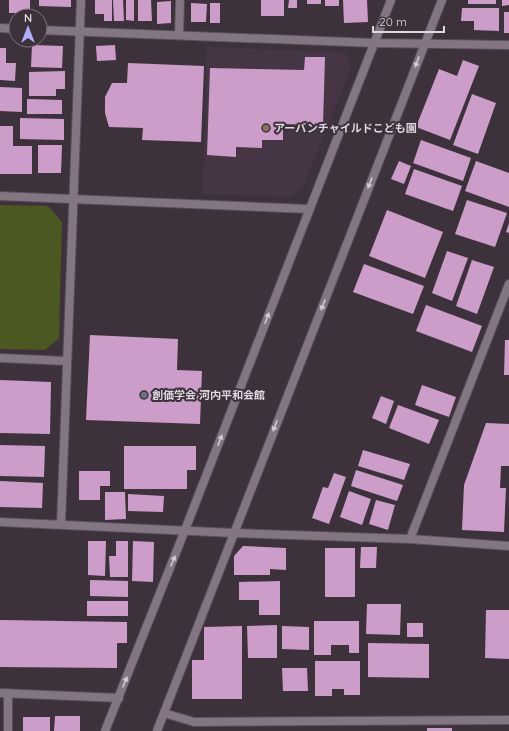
<svg xmlns="http://www.w3.org/2000/svg" width="509" height="731" font-family="Quicksand,'Noto Sans JP',sans-serif">
  <rect width="100%" height="100%" fill="#3d323c"/>
  <!-- built -->
  <polygon fill="#463545" points="207,47 345,52 352,67 302,189 291,197 203,194"/>
  <!-- green -->
  <polygon fill="#4b5821" points="0,205 48,206 62,222 59,338 45,350 0,349"/>
  <!-- building -->
  <g fill="#cd9dca">
    <rect x="9" y="0" width="21" height="13"/>
    <polygon points="39,0 71,0 71,7 39,6"/>
    <polygon points="95,0 112,0 112,21 104,21 104,14 95,14"/>
    <polygon points="113,0 123,0 124,21 114,21"/>
    <polygon points="126,0 134,0 134,21 126,20"/>
    <polygon points="138,0 151,0 152,21 138,21"/>
    <rect x="261" y="0" width="23" height="16"/>
    <polygon points="289,0 297,0 297,8 288,8"/>
    <rect x="307" y="0" width="14" height="4"/>
    <rect x="325" y="0" width="14" height="6"/>
    <polygon points="343,0 367,0 368,22 344,23"/>
    <rect x="468" y="0" width="28" height="4"/>
    <polygon points="502,0 509,0 509,5 502,6"/>
    <polygon points="171,1 171,23 157,24 157,2"/>
    <polygon points="191,3 207,4 206,22 191,22"/>
    <rect x="210" y="3" width="10" height="20"/>
    <polygon points="462,8 499,8 499,31 474,30 474,21 461,21"/>
    <rect x="504" y="12" width="5" height="21"/>
    <polygon points="32,45 63,46 62,68 31,67"/>
    <polygon points="115,45 116,60 97,61 96,46"/>
    <polygon points="0,48 6,48 6,63 16,63 15,81 0,80"/>
    <polygon points="305,57 325,57 323,125 283,124 283,140 262,140 262,148 236,147 236,157 207,155 210,68 304,70"/>
    <polygon points="463,60 479,66 450,140 416,127 439,69 457,76"/>
    <polygon points="128,63 204,66 201,142 142,140 143,128 109,127 105,113 105,97 112,83 127,83"/>
    <polygon points="65,71 65,89 56,89 56,96 29,96 29,72"/>
    <polygon points="0,87 22,88 22,112 0,111"/>
    <polygon points="472,94 496,103 478,154 453,145"/>
    <polygon points="27,99 62,100 62,114 27,114"/>
    <polygon points="20,118 64,119 64,140 20,139"/>
    <polygon points="0,126 13,126 13,146 32,146 32,174 0,174"/>
    <polygon points="421,140 471,158 463,181 413,163"/>
    <polygon points="38,145 62,145 61,173 38,173"/>
    <polygon points="399,161 411,166 404,184 391,179"/>
    <polygon points="476,161 509,173 509,207 465,191"/>
    <polygon points="414,169 462,186 453,211 405,194"/>
    <polygon points="467,200 507,213 495,247 455,234"/>
    <polygon points="387,210 443,232 425,278 369,256"/>
    <polygon points="509,223 509,233 506,232"/>
    <polygon points="447,251 468,258 452,301 432,293"/>
    <polygon points="472,260 494,267 477,314 456,306"/>
    <polygon points="364,264 424,286 413,314 353,292"/>
    <polygon points="426,305 482,326 472,352 416,331"/>
    <polygon points="90,335 178,339 177,370 202,371 200,424 86,420"/>
    <polygon points="505,340 509,340 509,375 504,375"/>
    <polygon points="0,380 51,382 50,434 0,433"/>
    <polygon points="422,385 456,397 449,417 415,405"/>
    <polygon points="381,396 394,401 386,424 372,418"/>
    <polygon points="398,405 439,420 429,444 389,428"/>
    <polygon points="486,423 509,424 509,466 501,466 500,488 506,488 504,532 462,530 464,485"/>
    <polygon points="0,445 45,446 44,477 0,476"/>
    <polygon points="124,446 196,446 196,470 187,470 187,489 124,489"/>
    <polygon points="363,450 410,464 404,480 358,466"/>
    <polygon points="356,470 403,485 397,501 351,486"/>
    <polygon points="79,471 110,471 110,486 100,486 100,500 79,500"/>
    <polygon points="334,473 346,477 329,524 312,518 323,487 328,488"/>
    <polygon points="0,481 43,483 42,508 0,507"/>
    <polygon points="349,491 371,499 362,525 340,517"/>
    <polygon points="105,492 125,492 126,519 105,520"/>
    <polygon points="128,494 164,496 163,512 128,511"/>
    <polygon points="376,500 395,505 388,530 369,524"/>
    <polygon points="88,541 106,541 105,576 88,575"/>
    <polygon points="116,541 128,541 128,577 110,577 109,556 116,556"/>
    <polygon points="133,541 154,542 153,582 132,581"/>
    <polygon points="243,546 286,548 286,570 270,569 270,575 234,575 234,556"/>
    <polygon points="361,547 377,547 376,568 360,568"/>
    <rect x="325" y="548" width="30" height="49"/>
    <polygon points="90,580 128,581 128,597 90,596"/>
    <polygon points="280,581 280,615 259,615 259,600 239,600 239,582"/>
    <rect x="87" y="601" width="41" height="15"/>
    <polygon points="367,604 401,604 400,635 366,634"/>
    <polygon points="486,610 509,610 509,659 485,658"/>
    <polygon points="0,620 127,622 127,643 117,643 117,668 0,667"/>
    <polygon points="314,621 359,621 359,653 349,653 349,645 331,645 331,655 314,655"/>
    <rect x="407" y="623" width="16" height="14"/>
    <polygon points="277,625 277,658 248,658 247,626"/>
    <polygon points="242,626 242,699 192,699 192,660 204,660 204,627"/>
    <polygon points="282,626 309,627 309,650 282,649"/>
    <polygon points="368,643 429,644 429,678 368,677"/>
    <polygon points="315,661 360,661 360,695 344,695 344,689 332,689 332,696 315,696"/>
    <polygon points="282,668 307,668 308,691 283,691"/>
    <polygon points="55,716 80,716 80,731 54,731"/>
    <rect x="23" y="717" width="27" height="14"/>
    <rect x="427" y="728" width="25" height="3"/>
  </g>
  <g fill="none" stroke-linecap="round" stroke-linejoin="round">
    <defs>
      <polyline id="lane" points="8,731 8,693"/>
      <g id="street">
        <polyline points="0,28 16,29"/>
        <polyline points="40,30 375,43 509,45"/>
        <polyline points="179,35 180,0"/>
        <polyline points="0,196 309,209"/>
        <polyline points="0,358 67,361"/>
        <polyline points="0,522 234,533 410,539 509,546"/>
        <polyline points="61,524 81,0"/>
        <polyline points="410,539 509,284"/>
        <polyline points="0,693 119,698"/>
        <polyline points="164,713 194,722 509,720"/>
        <polyline points="105,731 185,530 391,0"/>
        <polyline points="157,731 442,0"/>
      </g>
    </defs>
    <!-- lane casing -->
    <use href="#lane" stroke="#584e58" stroke-width="10"/>
    <!-- street casing -->
    <use href="#street" stroke="#584e58" stroke-width="10"/>
    <!-- lane -->
    <use href="#lane" stroke="#837682" stroke-width="8"/>
    <!-- street -->
    <use href="#street" stroke="#837682" stroke-width="8"/>
  </g>
  <!-- one-way arrows -->
  <defs><path id="oneway-solid" d="M-6-.8H1V-3.2L6.5 0L1 3.2V.8H-6Z"/></defs>
  <g fill="#d1c9d1">
    <use href="#oneway-solid" transform="translate(417 62) rotate(111)"/>
    <use href="#oneway-solid" transform="translate(370 183) rotate(111)"/>
    <use href="#oneway-solid" transform="translate(323 305) rotate(111)"/>
    <use href="#oneway-solid" transform="translate(267 318) rotate(-69)"/>
    <use href="#oneway-solid" transform="translate(275 426) rotate(111)"/>
    <use href="#oneway-solid" transform="translate(220 440) rotate(-69)"/>
    <use href="#oneway-solid" transform="translate(173 561) rotate(-68)"/>
    <use href="#oneway-solid" transform="translate(125 682) rotate(-68)"/>
  </g>
  <!-- markers -->
  <circle fill="#8d6e63" stroke="#3d323c" stroke-width="1.5" cx="266" cy="128" r="4"/>
  <circle fill="#6b7280" stroke="#3d323c" stroke-width="1.5" cx="144" cy="395" r="4"/>
  <g text-anchor="middle" stroke-width="4" stroke-linejoin="round" paint-order="stroke">
    <!-- poi labels -->
    <g font-size="11" font-weight="bold" fill="#dfd8df" stroke="#3d323c" text-anchor="start">
      <text x="274" y="132">アーバンチャイルドこども園</text>
      <text x="152" y="399">創価学会 河内平和会館</text>
    </g>
  </g>
  <!-- north arrow -->
  <g transform="translate(28 28)"><circle r="19" fill="#3d323c" stroke="#7e747d"/>
  <path d="M0-3L7 15L0 10L-7 15Z" fill="#b0aefa"/>
  <text y="-6" font-size="11" font-weight="bold" text-anchor="middle" fill="#dfd8df">N</text>
  </g>
  <!-- scale -->
  <path d="M373 26v6h71v-6" fill="none" stroke="#dfd8df" stroke-width="2"/>
  <text x="379" y="26" font-size="12" fill="#dfd8df" stroke="#3d323c" stroke-width="3" paint-order="stroke">20 m</text>
</svg>
